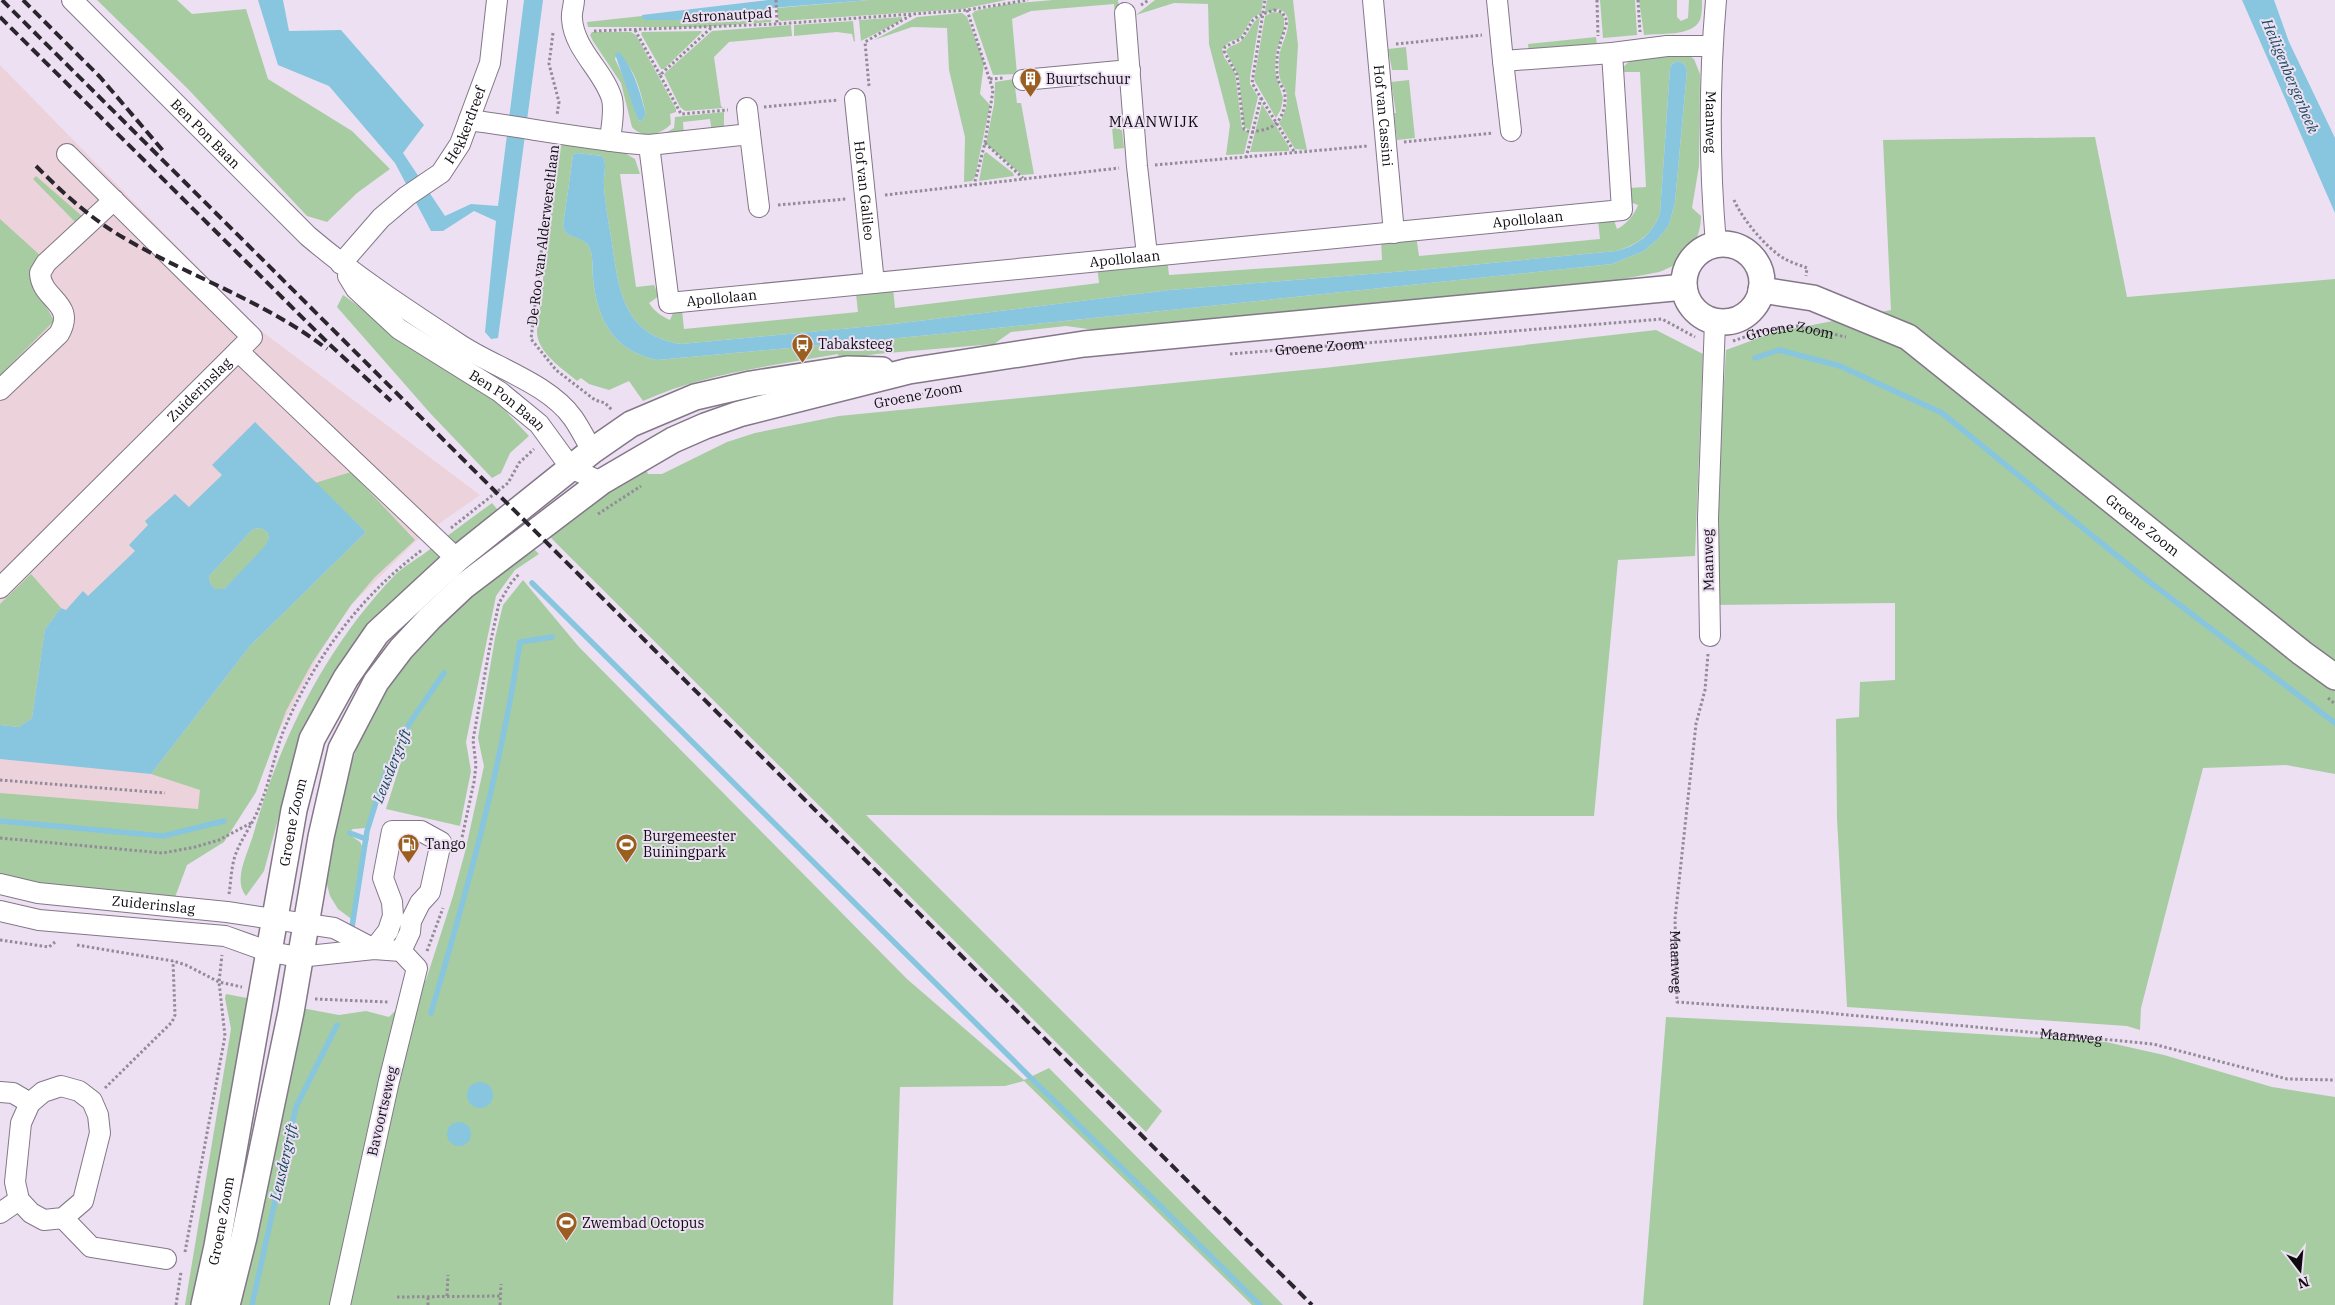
<svg xmlns="http://www.w3.org/2000/svg" width="2335" height="1305" font-family="'IBM Plex Serif',serif">
  <rect width="100%" height="100%" fill="#ece0f2"/>
  <!-- commercial -->
  <polygon fill="#ecd3db" points="0,65 256,327 480,495 420,537 351,605 322,649 273,742 234,827 0,828"/>
  <!-- green -->
  <g fill="#a7cca1" fill-rule="evenodd">
    <polygon points="97,0 177,0 192,14 246,9 268,79 352,131 390,169 357,193 327,222 307,216 188,89"/>
    <polygon points="869,0 1006,0 962,9 781,21 778,19 777,8"/>
    <polygon points="1053,0 1118,0 1120,15 1115,15 1114,4 1031,11 1012,19 1017,74 993,75 972,14 975,11 1008,4"/>
    <polygon points="1155,0 1263,0 1261,13 1252,18 1240,38 1229,42 1222,49 1224,57 1235,73 1242,128 1249,133 1244,154 1226,155 1230,125 1209,44 1208,4 1174,3 1136,15"/>
    <path d="M1267,0H1293L1298,45L1295,94L1307,150L1295,149L1279,123C1285,115 1290,98 1285,89C1283,85 1281,83 1280,78C1278,72 1279,65 1279,59C1279,43 1300,18 1279,9L1265,13Z"/>
    <polygon points="1600,0 1635,0 1637,35 1603,38"/>
    <path d="M1639,0H1677V17L1681,21L1688,18L1689,0H1702C1702,6 1702,14 1700,20C1692,37 1660,33 1644,35Z"/>
    <polygon points="772,8 771,22 702,27 588,27 587,22 642,16 645,20 678,20"/>
    <polygon points="1273,12 1281,13 1284,18 1284,29 1276,52 1275,72 1283,98 1281,109 1276,118 1254,80 1265,16"/>
    <polygon points="962,13 967,17 984,63 980,94 990,105 975,177 972,181 964,182 965,137 949,70 947,28 912,27 874,40 917,17"/>
    <polygon points="902,17 902,20 861,41 859,20"/>
    <path d="M1260,17L1250,77V84L1258,97L1250,130L1244,127L1239,77L1226,51C1230,44 1237,46 1242,40C1250,33 1251,22 1260,17Z"/>
    <polygon points="853,21 855,41 854,42 852,34 837,32 794,36 794,25"/>
    <polygon points="791,25 792,36 729,42 714,57 721,106 723,108 685,111 680,107 664,74 712,31"/>
    <path d="M592,32H631L636,35L676,109V112L670,114L671,124C661,135 642,139 632,127L621,83L593,41L590,35ZM617,53C636,69 640,90 646,114L642,121L638,120L627,84L615,59Z"/>
    <polygon points="642,32 701,31 702,32 664,69 661,69 641,34"/>
    <polygon points="1596,37 1597,45 1529,52 1528,44"/>
    <polygon points="1406,47 1408,70 1392,70 1388,49"/>
    <path d="M1677,53L1688,55L1694,59L1700,74L1699,166L1692,208L1701,216C1701,242 1684,264 1659,272L1597,284L1542,291L1103,331L1066,326L1011,332L994,344L876,354L839,360L838,354C772,366 704,373 643,401L629,381L609,390L589,384L581,378L577,381C562,368 536,352 537,330L558,150L563,144L623,152L635,159L640,174H620L636,287L654,285L659,296L649,303C654,311 661,316 670,320L675,308L682,310L684,329L858,312L856,294H854L856,291L893,288L895,308L1099,283L1097,265H1095L1097,262L1167,255L1170,258H1167L1169,275L1382,260L1381,239L1416,235L1419,256L1600,239L1598,220L1613,217L1617,229C1627,224 1634,215 1638,205L1627,201L1629,188L1646,187L1640,72H1623L1622,75L1620,73C1630,51 1657,55 1677,53ZM1678,61L1684,64L1687,70L1675,202L1669,225L1658,239L1644,251L1612,264L930,335L657,360C614,351 597,320 593,278C592,268 594,252 587,244C582,238 572,237 566,233L563,226L573,155L577,153L602,156C608,163 603,177 604,185C605,205 609,224 612,243C619,292 624,335 681,344L894,324L1170,290L1419,270L1616,251C1638,245 1652,234 1660,214L1670,68L1672,64Z"/>
    <polygon points="1014,79 1017,103 1021,103 1034,174 1022,175 986,144 994,104 995,82"/>
    <polygon points="1409,80 1415,138 1397,140 1394,113 1396,113 1391,82"/>
    <polygon points="1262,104 1289,147 1289,151 1250,152"/>
    <polygon points="724,112 724,132 712,133 710,119 683,122 684,136 662,135 674,128 675,117"/>
    <polygon points="1116,116 1119,118 1120,130 1122,130 1124,148 1114,149 1111,117"/>
    <polygon points="2095,137 2127,297 2335,279 2335,774 2286,765 2203,768 2141,1008 2140,1030 2127,1026 1847,1007 1837,818 1836,719 1859,717 1860,682 1895,680 1895,603 1714,605 1718,482 1726,350 1775,332 1891,310 1883,140"/>
    <polygon points="986,152 1013,173 1014,176 979,181 984,154"/>
    <polygon points="36,176 83,217 76,223 33,179"/>
    <polygon points="0,219 42,257 35,286 54,321 0,375"/>
    <polygon points="343,295 456,376 496,401 529,436 510,453 501,473 492,478 430,413 337,307"/>
    <polygon points="1656,330 1703,354 1695,556 1618,560 1594,816 866,815 1162,1111 1146,1132 549,536 644,465 648,474 662,474 727,442 755,433 839,416 1324,368"/>
    <polygon points="351,472 415,540 375,577 351,605 312,663 286,711 256,792 224,842 187,865 174,900 28,885 0,876 0,793 198,809 200,790 151,774 250,646 366,532 315,483"/>
    <path d="M492,503L502,515L404,592L300,738L264,871L246,896C232,879 249,852 254,832C280,739 327,645 395,575C403,567 415,560 425,553C447,536 470,519 492,503Z"/>
    <polygon points="261,528 267,532 269,538 266,546 224,589 215,589 210,583 209,576 253,529"/>
    <polygon points="535,550 539,554 515,570 496,596 466,742 471,771 460,826 386,809 404,752 394,748 381,781 367,828 353,829 349,832 350,835 360,842 362,846 354,921 338,909 330,896 325,877 338,798 374,703 427,634 500,573"/>
    <polygon points="31,574 61,608 45,629 32,718 19,727 0,725 0,604"/>
    <polygon points="523,580 579,647 907,979 1024,1080 1049,1068 1283,1305 1252,1305 1024,1081 1005,1086 900,1087 893,1305 232,1305 296,1007 339,1015 366,1011 389,1017 426,980 453,896 465,852 484,766 478,738 495,638 503,605"/>
    <polygon points="226,994 252,999 196,1305 185,1305 231,1029 225,998"/>
    <polygon points="1666,1017 1869,1027 2106,1042 2164,1055 2272,1087 2335,1097 2335,1305 1643,1305"/>
  </g>
  <!-- water -->
  <g fill="#87c6de" fill-rule="evenodd">
    <polygon points="258,0 283,0 289,31 341,30 424,125 403,153 445,216 471,204 498,206 524,0 543,0 498,338 491,339 485,332 496,221 474,211 443,231 431,231 395,163 329,86 278,65"/>
    <polygon points="768,0 869,0 772,8 678,20 645,20 642,18 642,15"/>
    <polygon points="2242,0 2274,0 2289,42 2335,138 2335,213"/>
    <path d="M619,52C635,71 639,90 646,114L642,121L638,120L615,54Z"/>
    <path d="M1678,61L1684,64L1687,70L1675,202L1669,225L1658,239L1644,251L1612,264L930,335L657,360C614,351 597,320 593,278C592,268 594,252 587,244C581,238 572,237 566,233L563,226L573,155L577,153L602,156C608,162 603,177 604,185C605,205 609,224 612,243C619,292 624,335 681,344L894,324L1170,290L1419,270L1616,251C1638,246 1652,234 1660,214L1670,68L1672,64Z"/>
    <path d="M255,422L366,532L250,646L151,774L0,759V725L19,727L32,718L45,629L61,608L66,610L83,591L88,596L135,551L129,545L148,525L145,521L175,494L189,507L222,475L212,465ZM261,528L267,532L269,538L265,546L224,589H215L210,583L209,576L253,529Z"/>
    <circle cx="480" cy="1095" r="13"/>
    <circle cx="459" cy="1134" r="12"/>
  </g>
  <g fill="none" stroke-linecap="round" stroke-linejoin="round">
    <!-- stream -->
    <g stroke="#87c6de" stroke-width="5.5">
      <polyline points="1755,358 1779,350 1840,366 1942,413 2143,577 2335,723"/>
      <polyline points="532,583 1260,1305"/>
      <polyline points="0,821 163,836 224,821"/>
      <polyline points="350,833 366,839"/>
      <polyline points="352,927 367,831 384,777 409,724 444,673"/>
      <path d="M431,1013C467,891 501,768 520,642L552,637"/>
      <polyline points="252,1305 296,1107 337,1025"/>
    </g>
    <defs>
      <g id="minor">
        <path id="s4" d="M72,0L308,236C355,276 407,310 459,344C493,367 548,383 573,418C580,428 586,440 592,451"/>
        <path d="M574,0C574,6 571,13 572,19C574,50 604,71 612,99C615,112 611,128 610,141"/>
        <path id="s5" d="M1373,0L1394,233"/>
        <polyline points="1497,0 1503,61 1612,53"/>
        <path id="s6" d="M1716,0C1709,81 1709,163 1716,244"/>
        <polyline points="1125,13 1137,166 1147,255"/>
        <polyline points="1503,61 1511,131"/>
        <polyline points="1023,80 1130,70"/>
        <path id="s7" d="M855,99L874,283"/>
        <polyline points="747,108 750,134"/>
        <path id="s8" d="M469,120C529,128 589,140 649,145L669,303L1622,210L1612,53L1667,46H1712"/>
        <polyline points="649,145 750,134 759,207"/>
        <polyline points="67,154 252,337 238,351"/>
        <path id="s9" d="M341,264L381,218L407,196L441,173L460,144L490,63L497,0"/>
        <path id="s10" d="M348,276L356,289L399,329L500,392L539,424L571,468L601,482"/>
        <path d="M0,390L59,334C77,303 41,300 40,273L46,263L114,200"/>
        <path id="s11" d="M0,588L238,351L457,559"/>
        <polyline points="1710,636 1708,518 1715,321"/>
        <path id="s12" d="M0,884L38,893L227,912L334,928L374,949"/>
        <polyline points="0,911 39,920 225,936 270,952 299,957 374,949 401,951 417,968 389,1081 340,1305"/>
        <polyline points="374,949 388,931 393,916 392,902 383,878 392,831 421,831 441,842 430,892 420,903 411,921 410,932 401,951"/>
        <polyline points="0,1092 13,1093 30,1103"/>
        <polyline points="0,1213 19,1200"/>
        <polyline points="63,1218 83,1201 100,1133 98,1115 92,1101 79,1091 61,1086 43,1092 30,1103 21,1123 15,1182 19,1200 31,1213 44,1220 63,1218 91,1247 166,1259"/>
      </g>
      <g id="major">
        <circle cx="1723" cy="283" r="39"/>
        <path id="s13" d="M1761,290L1813,298L1908,337L2302,653L2335,677"/>
        <path id="s14" d="M204,1305L217,1246L294,810L312,739L346,678L377,633L457,559L592,451L631,424L695,397L751,384L847,369L882,370"/>
        <polyline points="227,1305 244,1237 291,1012 321,837 341,749 376,682 401,649 430,618 464,586 601,482 673,440 705,426 739,414 909,371 1084,344 1684,287"/>
      </g>
    </defs>
    <!-- minor casing -->
    <use href="#minor" stroke="#837788" stroke-width="22"/>
    <!-- major casing -->
    <use href="#major" stroke="#837788" stroke-width="28"/>
    <!-- path -->
    <g stroke="#938b98" stroke-width="3" stroke-dasharray="2.5 2.5" stroke-linecap="butt">
      <polyline points="776,0 777,24"/>
      <polyline points="1597,0 1598,36"/>
      <polyline points="1638,0 1640,32"/>
      <polyline points="1141,5 1149,0"/>
      <polyline points="967,10 993,90 985,143 974,185"/>
      <path d="M1274,10L1282,12L1287,21C1284,34 1278,46 1277,59C1277,66 1276,75 1279,82C1281,86 1285,90 1285,95C1286,111 1279,128 1262,130C1255,131 1251,134 1244,129L1237,75L1224,51L1225,47L1242,38L1253,20L1258,16Z"/>
      <polyline points="711,28 660,75 681,114 728,110"/>
      <polyline points="635,30 660,75"/>
      <polyline points="594,31 777,24 967,10 1028,0"/>
      <polyline points="553,33 549,64 559,102 557,115"/>
      <polyline points="1396,44 1482,35"/>
      <polyline points="990,79 1004,78"/>
      <polyline points="869,86 865,42 913,14"/>
      <polyline points="1261,98 1295,153"/>
      <polyline points="764,107 838,100"/>
      <polyline points="1404,142 1493,133"/>
      <polyline points="985,143 1023,178"/>
      <polyline points="553,151 531,339 556,370 595,400 605,403 612,410"/>
      <polyline points="1246,158 1261,98 1252,83 1265,0"/>
      <polyline points="1155,165 1368,146"/>
      <polyline points="885,195 1119,168"/>
      <path d="M1734,200C1742,219 1767,249 1785,259C1792,263 1800,265 1807,268L1806,276"/>
      <polyline points="778,205 846,199"/>
      <path id="s1" d="M1733,341L1762,331L1797,326L1846,337"/>
      <path id="s2" d="M1230,354L1662,319L1695,337"/>
      <polyline points="896,399 946,390"/>
      <polyline points="598,514 641,486"/>
      <polyline points="451,528 508,483 519,463 534,449"/>
      <path id="s3" d="M1708,654L1705,690L1696,724L1675,919L1677,1002L1818,1012L2153,1044L2287,1079L2335,1080"/>
      <polyline points="2328,698 2335,704"/>
      <polyline points="0,780 165,793"/>
      <polyline points="0,838 163,853 195,847 219,840 251,823"/>
      <polyline points="461,842 474,782 476,765 473,740 491,640 499,603 511,583 519,574"/>
      <path d="M229,894C231,882 231,868 235,856C241,838 254,823 260,805C270,782 274,756 283,732C313,660 359,597 422,550"/>
      <polyline points="0,940 49,947 55,942"/>
      <polyline points="77,945 173,961 186,965 219,982 242,987"/>
      <polyline points="427,951 443,908"/>
      <polyline points="315,999 388,1002"/>
      <polyline points="105,1088 172,1022 175,1015 173,961"/>
      <polyline points="185,1252 225,1036 219,982 222,955"/>
      <polyline points="447,1296 448,1275"/>
      <polyline points="397,1297 501,1296"/>
      <polyline points="176,1305 181,1272"/>
      <polyline points="428,1305 428,1297"/>
      <polyline points="500,1305 501,1284"/>
    </g>
    <!-- minor -->
    <use href="#minor" stroke="#fff" stroke-width="20"/>
    <!-- major -->
    <use href="#major" stroke="#fff" stroke-width="25"/>
    <!-- rail -->
    <g stroke="#2b262e" stroke-width="4" stroke-dasharray="10 5" stroke-linecap="butt">
      <polyline points="2,0 1312,1305"/>
      <polyline points="23,0 100,77 165,153"/>
      <polyline points="0,17 329,344 391,401"/>
      <path d="M36,166C63,193 91,219 124,238C192,278 263,300 327,349"/>
    </g>
  </g>
  <!-- icons -->
  <defs>
    <symbol id="building-pin" viewBox="-11 -11 22 30"><path d="M0 17L-7.5 6A9.5 9.5 0 1 1 7.5 6Z" fill="#9b5e21" stroke="#ece0f2"/><path d="M-4-6H4V6H1V3H-1V6H-4ZM-2.5-4.3h1.7v1.8h-1.7ZM.8-4.3h1.7v1.8H.8ZM-2.5-1h1.7V.8h-1.7ZM.8-1h1.7V.8H.8Z" fill="#fff"/></symbol>
    <symbol id="bus-pin" viewBox="-11 -11 22 30"><path d="M0 17L-7.5 6A9.5 9.5 0 1 1 7.5 6Z" fill="#9b5e21" stroke="#ece0f2"/><path d="M-5-6H5V4H4V6H2V4H-2V6H-4V4H-5ZM-3.5-4V0h7V-4ZM-3.5 1.2v1.5H-2V1.2ZM2 1.2v1.5H3.5V1.2Z" fill="#fff"/></symbol>
    <symbol id="fuel-pin" viewBox="-11 -11 22 30"><path d="M0 17L-7.5 6A9.5 9.5 0 1 1 7.5 6Z" fill="#9b5e21" stroke="#ece0f2"/><path d="M-5.5-6h7V0h2V4h1.3V-2.5L3-4.5l.8-.8L6-3V5H2.5V1h-1V6h-7ZM-4.2-4.7v3.2H.2V-4.7Z" fill="#fff"/></symbol>
    <symbol id="stadium-pin" viewBox="-11 -11 22 30"><path d="M0 17L-7.5 6A9.5 9.5 0 1 1 7.5 6Z" fill="#9b5e21" stroke="#ece0f2"/><path d="M0-5a6.5 5 0 1 0 0 10a6.5 5 0 1 0 0-10ZM-3.5-1.8h7v3.6h-7Z" fill="#fff"/></symbol>
  </defs>
  <g fill-rule="evenodd">
    <use href="#building-pin" x="1018" y="66" width="25" height="34"/>
    <use href="#bus-pin" x="790" y="332" width="25" height="34"/>
    <use href="#fuel-pin" x="396" y="832" width="25" height="34"/>
    <use href="#stadium-pin" x="614" y="832" width="25" height="34"/>
    <use href="#stadium-pin" x="554" y="1210" width="25" height="34"/>
  </g>
  <g text-anchor="middle" stroke-width="4" stroke-linejoin="round" paint-order="stroke">
    <!-- street labels -->
    <g font-size="14" fill="#0e0a10" stroke="#ece0f2">
      <text transform="translate(727 15) rotate(-3)" y="5">Astronautpad</text>
      <text dy="5" stroke="none"><textPath href="#s5" startOffset="116">Hof van Cassini</textPath></text>
      <text dy="5" stroke="none"><textPath href="#s6" startOffset="122">Maanweg</textPath></text>
      <text dy="5" stroke="none"><textPath href="#s9" startOffset="190">Hekkerdreef</textPath></text>
      <text dy="5" stroke="none"><textPath href="#s4" startOffset="189">Ben Pon Baan</textPath></text>
      <text dy="5" stroke="none"><textPath href="#s7" startOffset="92">Hof van Galileo</textPath></text>
      <text dy="5" stroke="none"><textPath href="#s8" startOffset="1204">Apollolaan</textPath></text>
      <text transform="translate(543 235) rotate(-83)" y="5">De Roo van Alderwereltlaan</text>
      <text dy="5" stroke="none"><textPath href="#s8" startOffset="799">Apollolaan</textPath></text>
      <text dy="5" stroke="none"><textPath href="#s8" startOffset="394">Apollolaan</textPath></text>
      <text dy="5" stroke="none"><textPath href="#s1" startOffset="59">Groene Zoom</textPath></text>
      <text dy="5" stroke="none"><textPath href="#s2" startOffset="90">Groene Zoom</textPath></text>
      <text dy="5" stroke="none"><textPath href="#s11" startOffset="281">Zuiderinslag</textPath></text>
      <text transform="translate(918 395) rotate(-11)" y="5">Groene Zoom</text>
      <text dy="5" stroke="none"><textPath href="#s10" startOffset="204">Ben Pon Baan</textPath></text>
      <text dy="5" stroke="none"><textPath href="#s13" startOffset="456">Groene Zoom</textPath></text>
      <text transform="translate(1708 560) rotate(-91)" y="5">Maanweg</text>
      <text dy="5" stroke="none"><textPath href="#s14" startOffset="491">Groene Zoom</textPath></text>
      <text dy="5" stroke="none"><textPath href="#s12" startOffset="155">Zuiderinslag</textPath></text>
      <text dy="5" stroke="none"><textPath href="#s3" startOffset="310">Maanweg</textPath></text>
      <text dy="5" stroke="none"><textPath href="#s3" startOffset="746">Maanweg</textPath></text>
      <text transform="translate(382 1111) rotate(-77)" y="5">Bavoortseweg</text>
      <text dy="5" stroke="none"><textPath href="#s14" startOffset="86">Groene Zoom</textPath></text>
    </g>
    <!-- poi labels -->
    <g font-size="14" fill="#0e0a10" stroke="#ece0f2" text-anchor="start">
      <text x="1046" y="84">Buurtschuur</text>
      <text x="818" y="349">Tabaksteeg</text>
      <text x="643" y="841">Burgemeester<tspan x="643" dy="16">Buiningpark</tspan></text>
      <text x="425" y="849">Tango</text>
      <text x="582" y="1228">Zwembad Octopus</text>
    </g>
    <!-- water labels -->
    <g font-size="15" font-style="italic" fill="#164b5d" stroke="#ece0f2">
      <text transform="translate(2290 76) rotate(67)" y="5">Heiligenbergerbeek</text>
      <text transform="translate(392 766) rotate(-68)" y="5">Leusdergrift</text>
      <text transform="translate(284 1162) rotate(-77)" y="5">Leusdergrift</text>
    </g>
    <!-- neighbourhood labels -->
    <g font-size="15" letter-spacing="1" fill="#0e0a10" stroke="#ece0f2">
      <text x="1154" y="127">MAANWIJK</text>
    </g>
  </g>
  <!-- north arrow -->
  <g transform="translate(2300 1270) rotate(164)" stroke="#ece0f2" stroke-width="4" paint-order="stroke">
  <path d="M0-4L9 19L0 12L-9 19Z" fill="#0e0a10"/>
  <text y="-8" font-size="14" font-weight="bold" text-anchor="middle" fill="#0e0a10">N</text>
  </g>
</svg>
